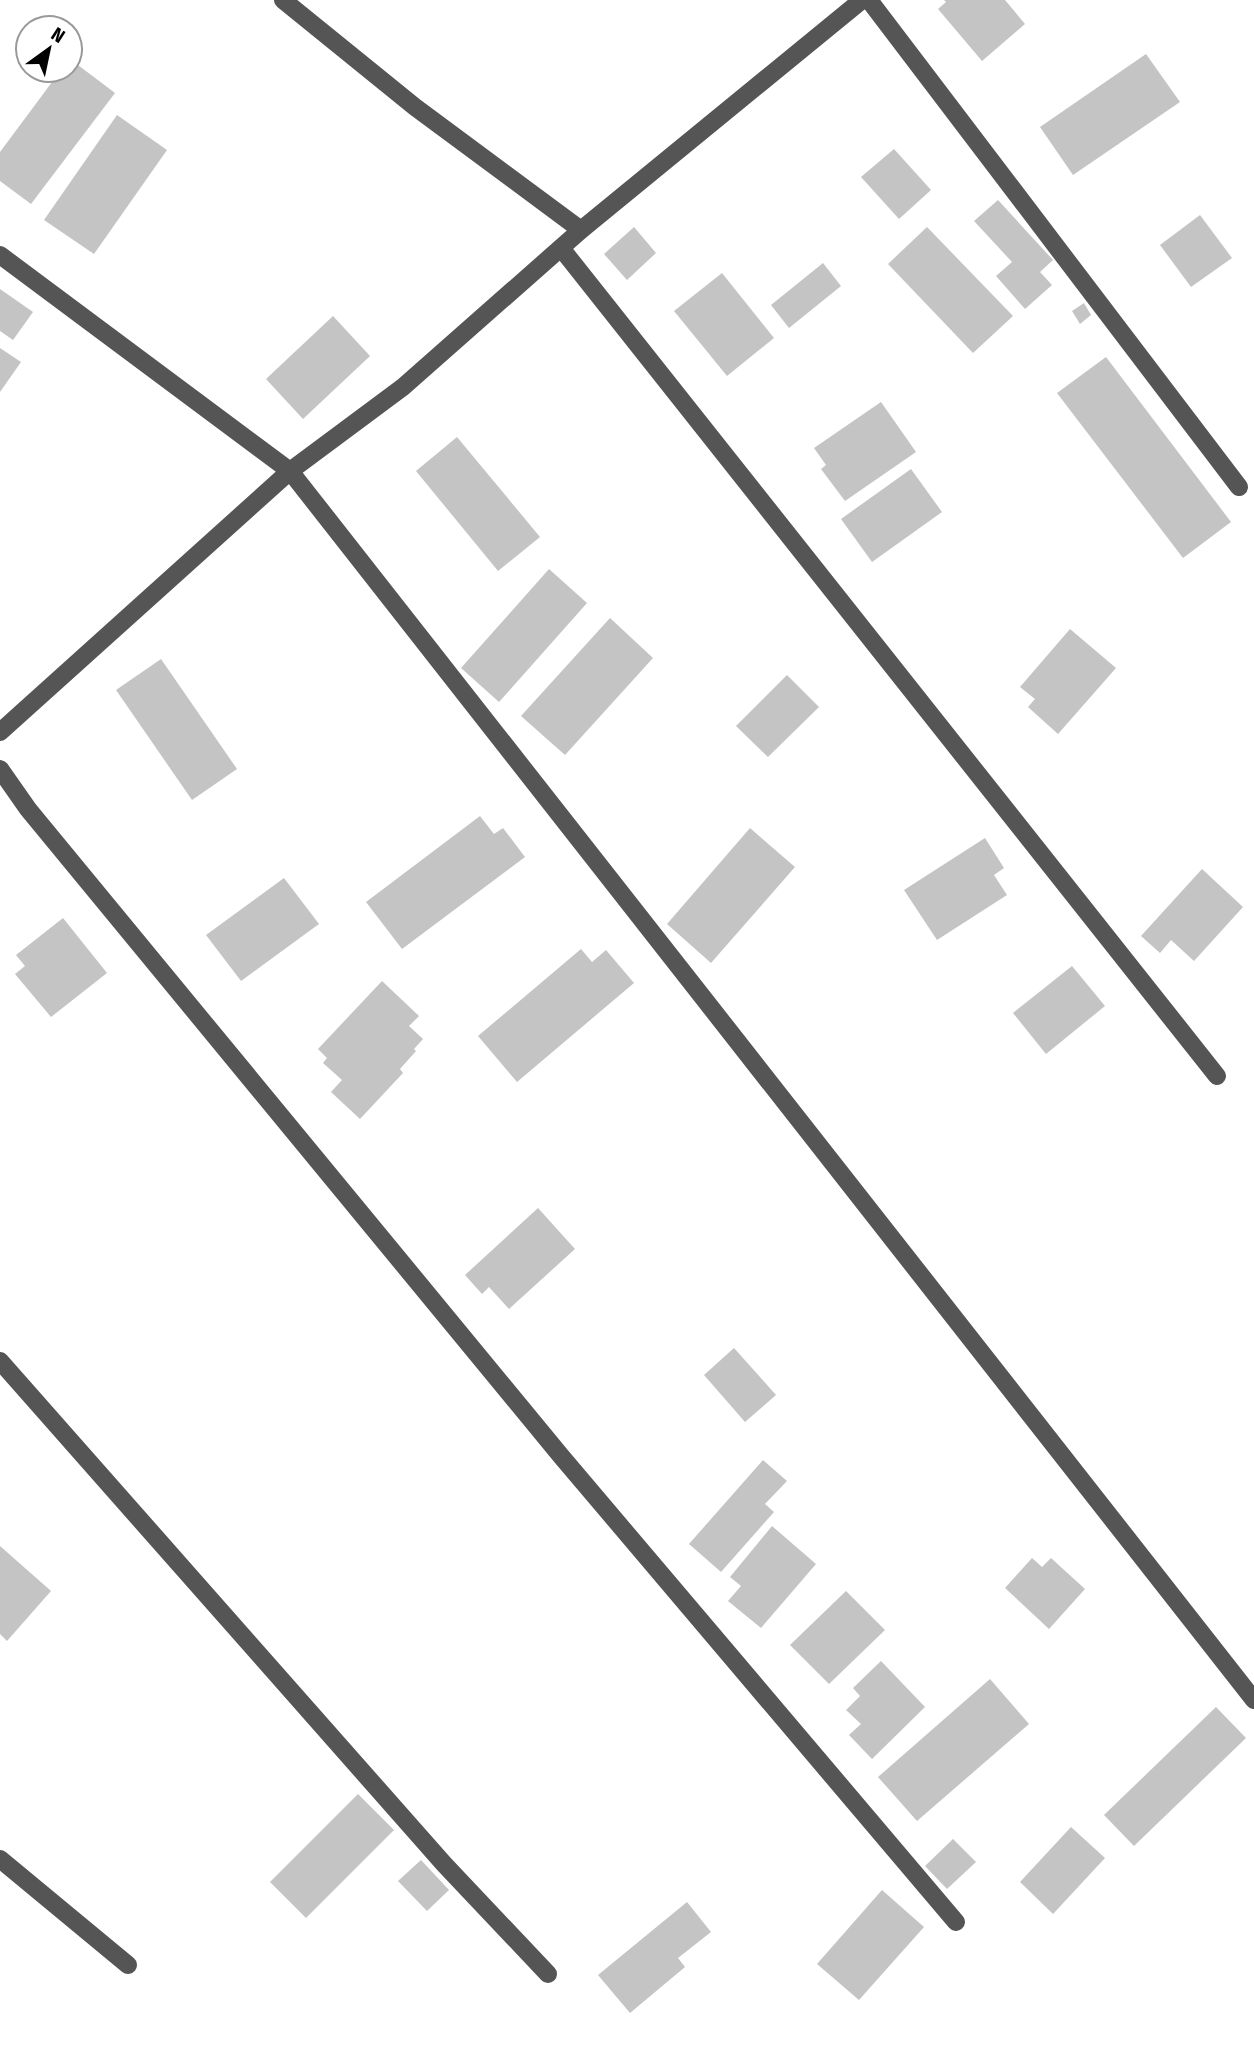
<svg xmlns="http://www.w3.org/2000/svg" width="1254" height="2056" font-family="'Fira Sans Condensed',sans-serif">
  <rect width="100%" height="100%" fill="#fff"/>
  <!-- building -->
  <g fill="#c4c4c4">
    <polygon points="944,0 1005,0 1025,24 982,61 938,9 946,2"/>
    <polygon points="1146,54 1180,102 1073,175 1040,127"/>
    <polygon points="70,59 115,93 31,204 0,181 0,152 61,70 70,70"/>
    <polygon points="117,115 167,150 94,254 44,220"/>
    <polygon points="894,149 931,190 899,219 861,177"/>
    <polygon points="998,200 1053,260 1040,272 1052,285 1025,309 996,276 1012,262 974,221"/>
    <polygon points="1200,215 1232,258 1191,287 1160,245"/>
    <polygon points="634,227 656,253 627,280 604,254"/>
    <polygon points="927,227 1013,316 973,353 888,264"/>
    <polygon points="823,263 841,286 789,328 771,305"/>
    <polygon points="722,273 774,338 727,376 674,311"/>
    <polygon points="0,289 33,312 13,340 0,331"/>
    <polygon points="1084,303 1091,315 1080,324 1072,311"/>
    <polygon points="333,316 370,356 303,419 266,379"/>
    <polygon points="0,348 21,362 0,392"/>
    <polygon points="1106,357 1231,522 1183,558 1057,393"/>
    <polygon points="881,402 916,452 845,501 821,469 826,465 814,448"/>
    <polygon points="457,437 540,537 498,571 416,471"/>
    <polygon points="911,469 942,512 872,562 841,519"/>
    <polygon points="549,569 587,603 499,702 461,668"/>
    <polygon points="610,618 653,658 565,755 521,716"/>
    <polygon points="1070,629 1116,668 1058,734 1028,707 1035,699 1020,687"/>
    <polygon points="161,659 237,769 192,800 116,690"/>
    <polygon points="787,675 819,707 768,757 736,726"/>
    <polygon points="480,816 494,834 503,828 525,857 402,949 366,902"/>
    <polygon points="750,828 795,867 711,963 667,924"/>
    <polygon points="985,838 1004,868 994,875 1007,895 937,940 904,890"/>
    <polygon points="1202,869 1243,907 1194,961 1171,940 1160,953 1141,936"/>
    <polygon points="284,878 319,924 241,981 206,935"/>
    <polygon points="63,918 107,973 51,1017 15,974 25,966 16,955"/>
    <polygon points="581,949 592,962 606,950 634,983 517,1082 478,1036"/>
    <polygon points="1072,966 1105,1006 1046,1054 1013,1013"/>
    <polygon points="382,981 419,1016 409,1026 423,1039 414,1049 416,1051 400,1069 403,1073 360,1119 331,1092 342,1080 323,1063 327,1058 318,1049"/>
    <polygon points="538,1208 575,1249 509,1309 489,1287 482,1294 465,1275"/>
    <polygon points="734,1348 776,1395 745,1422 704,1375"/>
    <polygon points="763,1460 787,1481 765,1504 774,1512 721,1572 689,1544"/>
    <polygon points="772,1526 816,1564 761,1628 728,1601 741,1586 730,1577"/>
    <polygon points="0,1546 51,1591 7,1641 0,1634"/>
    <polygon points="1032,1558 1042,1567 1051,1558 1085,1589 1049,1629 1005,1588"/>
    <polygon points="846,1591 885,1630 829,1684 790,1645"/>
    <polygon points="881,1661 925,1707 872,1759 849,1735 861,1724 846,1710 860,1696 853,1688"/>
    <polygon points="990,1679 1029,1724 917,1821 878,1777"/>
    <polygon points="1216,1707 1246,1738 1134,1846 1104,1815"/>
    <polygon points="358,1794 394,1830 306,1918 270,1882"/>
    <polygon points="1071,1827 1105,1858 1053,1914 1020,1882"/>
    <polygon points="953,1839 976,1862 947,1889 925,1866"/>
    <polygon points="421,1860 449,1890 427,1911 398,1881"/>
    <polygon points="882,1890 924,1927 859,2000 817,1964"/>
    <polygon points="687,1902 711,1932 678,1958 685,1967 630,2013 598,1975"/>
  </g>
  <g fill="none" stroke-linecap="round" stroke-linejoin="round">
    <!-- minor -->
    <g stroke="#555" stroke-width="18">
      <polyline points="283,0 415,107 581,230"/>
      <polyline points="869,0 1239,487"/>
      <polyline points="561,248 1217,1076"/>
      <polyline points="0,255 290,471 1254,1700"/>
      <polyline points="0,732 290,471 403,387 581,230 862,0"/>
      <polyline points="0,769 28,809 561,1456 956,1922"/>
      <polyline points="0,1361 444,1864 548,1974"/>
      <polyline points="0,1859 128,1965"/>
    </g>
  </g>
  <!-- north arrow -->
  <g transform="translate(49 49) rotate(33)"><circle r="33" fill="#ffffff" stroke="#999999" stroke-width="2"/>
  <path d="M0-5L12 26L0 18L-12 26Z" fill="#000000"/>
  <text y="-10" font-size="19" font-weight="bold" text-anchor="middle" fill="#000000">N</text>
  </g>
</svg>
